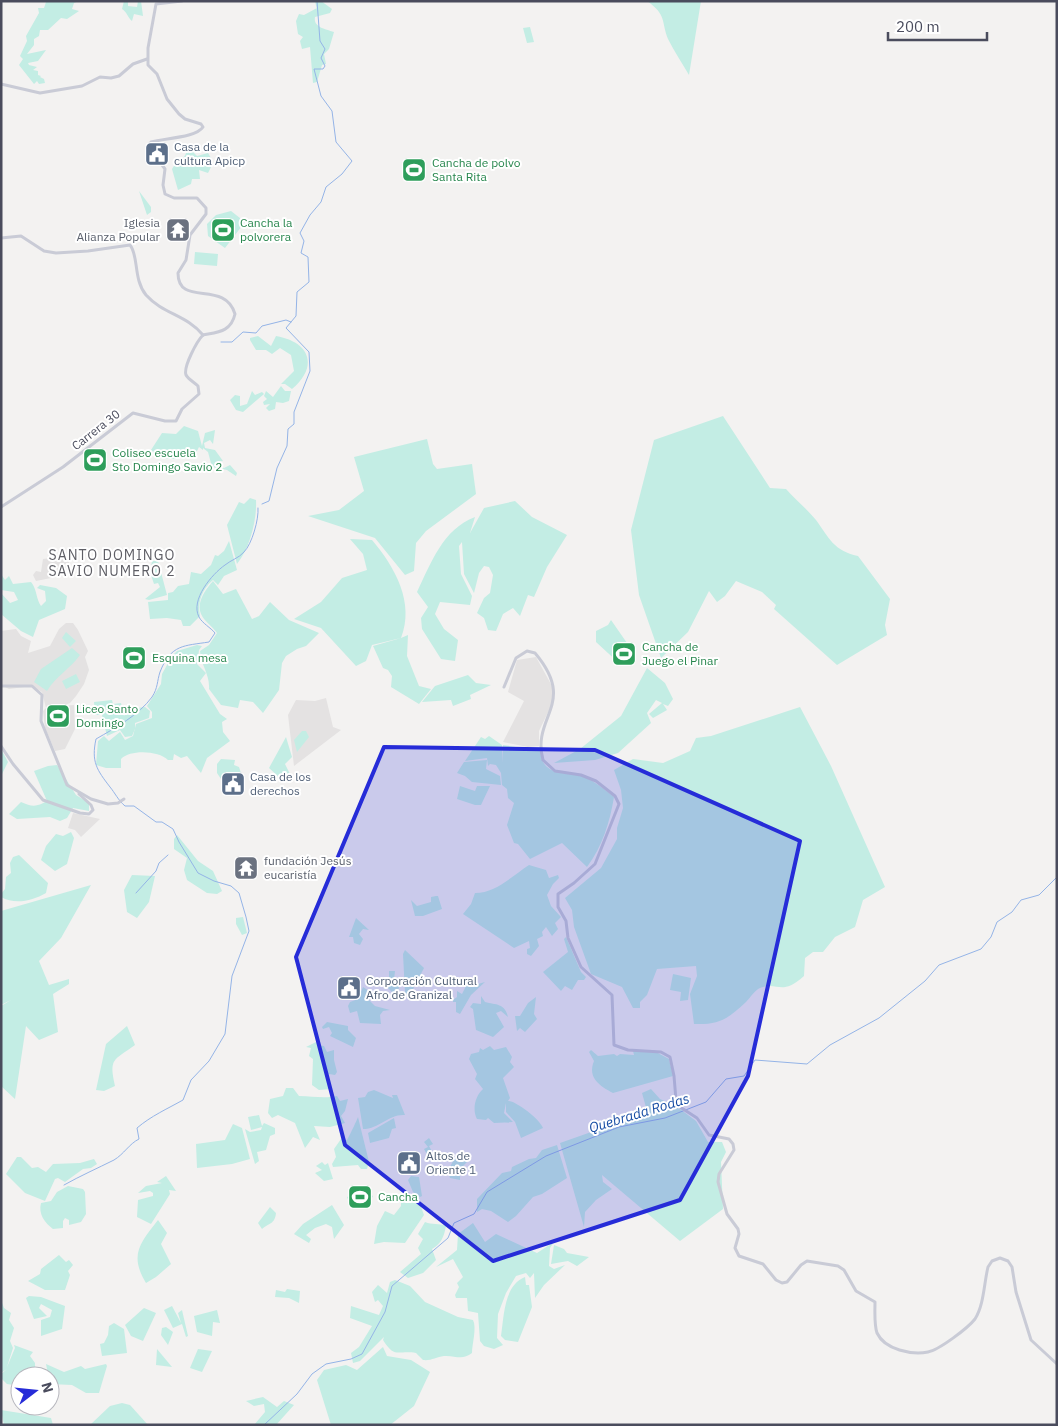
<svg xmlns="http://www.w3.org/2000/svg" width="1058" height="1426" font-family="'IBM Plex Sans',sans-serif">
  <rect width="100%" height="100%" fill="#f3f2f1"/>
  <!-- education -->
  <g fill="#e4e2e2">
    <polygon points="67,556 70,566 63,573 56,577 36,581 33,575 36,571 41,572 43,559"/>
    <polygon points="66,623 73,623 78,630 88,651 85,657 89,670 84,684 76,696 70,703 62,706 74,705 75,729 65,749 55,751 45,728 43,711 46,708 42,692 32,686 9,689 1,685 1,631 16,629 21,636 31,641 28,653 50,646 59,629"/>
    <polygon points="536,657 552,686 552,704 539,731 539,746 528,747 503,742 524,701 508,692 517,660"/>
    <polygon points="326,698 333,727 341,730 294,766 288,715 296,700 315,701"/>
    <polygon points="73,813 100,819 81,837 75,830 68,828"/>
  </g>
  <!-- green -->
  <g fill="#c3ede4">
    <polygon points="49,1 79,1 74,3 72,9 79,11 67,19 61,18 48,30 40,30 39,36 34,39 34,45 27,54 46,50 38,61 28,63 29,65 37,67 33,70 38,71 38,75 41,76 40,77 44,79 45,83 39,84 37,81 34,84 19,65 23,59 20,56 27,41 26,36 39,13 38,8 44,8 46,2"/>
    <path d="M124,1H128V6L137,7L138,1H141L143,16L134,14L132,21C128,18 127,12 122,9Z"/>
    <path d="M315,1H321L332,9L330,13L315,17C313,27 325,29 334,32L329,49L324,54L326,64L322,65L317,82L313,83L310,47L302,49L300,41L303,37L298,34L296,21L299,14L304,15L317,8V10Z"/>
    <path d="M647,1H701L689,75C682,63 674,51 668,39C661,21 667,15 647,1Z"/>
    <polygon points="530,27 534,42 527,43 523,28"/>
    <polygon points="189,148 197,156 208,153 211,158 208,162 211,167 208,173 199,170 200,179 192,179 191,184 178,190 172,169 179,158 184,157"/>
    <polygon points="139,191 151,207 151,212 147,215"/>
    <polygon points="231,211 245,222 225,248 208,236 207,224 216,215"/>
    <polygon points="195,252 218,254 217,266 194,264"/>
    <path d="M258,336L271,346L276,336C310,342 319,366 292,389L285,384H281L294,371L291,355L280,348L272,354L266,350H256L250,340V338Z"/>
    <polygon points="281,386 285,391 291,391 289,401 283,403 276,402 275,409 269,411 266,408 270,404 264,405 263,402 267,399 264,396 266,391 273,397"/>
    <polygon points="252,391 255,395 262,392 264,394 243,412 236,410 230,400 235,395 240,396 240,406 247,404"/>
    <path d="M723,416L770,488L786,489C795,499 807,509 816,520C829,538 834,551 858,556L890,599L885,625L887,635L837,665L774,609L776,605L762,592L736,581L725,596L717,602L709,591L688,632L661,658L639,595L631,530L654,440Z"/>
    <polygon points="184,426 198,431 202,446 205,433 215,430 213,444 210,440 204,443 205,448 215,450 223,461 216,462 216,466 224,468 230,465 237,473 236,476 227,470 212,467 208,452 203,448 203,450 199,447 194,457 179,456 176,459 159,458 151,450 162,433 176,434"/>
    <polygon points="427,439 433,464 437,469 472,464 476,494 426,531 416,543 414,571 405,575 375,538 308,516 339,510 364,491 354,457"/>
    <path d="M250,498L256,500C257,520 250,548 237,564L227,525L239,502L244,504Z"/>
    <path d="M515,501L532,517L567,535L547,567L534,597L528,595L520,616L513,608L503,614L496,631L488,630L484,618L477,613L484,598L490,593L493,575L489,567L484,566L479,573L474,593L464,574L462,542L459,546L461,574L472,596L470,605L440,602L435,614L444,629L458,640L455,661L441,659L422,629L421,618L428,607L417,592C431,563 443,529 475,517L470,533L484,508Z"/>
    <path d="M350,539L372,540C395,567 415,603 401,638L408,635L407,656L419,686L431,689L419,704L391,687L392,676L388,670L383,668L374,648L373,646L401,638L372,645L366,661L356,666L321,628L294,619L321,602L342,578L367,570L363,554Z"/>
    <path d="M229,541L237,570L224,576L218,585L213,580C202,589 197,602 200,616L190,626H183L181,620L167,618L150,619L148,602L168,600V593L173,592L178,586L189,584L191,572L201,574L211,565L215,555L218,556L224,551Z"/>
    <polygon points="152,561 158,561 167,595 149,600 145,599 160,587 158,583 154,584 148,566 151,567"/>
    <path d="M1,574L5,580L9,576L13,584L31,582C37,589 36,599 41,606L46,601L45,591L37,588L40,585L56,588L67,596L65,609L39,620L33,637L21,631L1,614V593L10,603L18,600L14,592L1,590Z"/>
    <path d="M213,581L223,594L236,589L252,619L259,616L270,602L289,620L319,633L306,646L297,649L286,656L282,663L279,690L263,713L253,702L240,700L238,708L221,705L209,689C210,674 201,666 200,651L209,645L217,633C212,626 204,621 201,614C196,602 206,589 213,581Z"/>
    <polygon points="611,620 636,656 626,665 621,665 596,642 596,631 608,625"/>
    <polygon points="66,632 76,641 70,647 62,638"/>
    <path d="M197,645L202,646L199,650L197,664L206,673L200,681L220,714L227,719L222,722L223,732L230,741L207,758L201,773L187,756L181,758L174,754L173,760H168C159,751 131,749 121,759V768H106L96,765L98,741L104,736L109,741L120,732L125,740L133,736L136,724L152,718V712L147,706L161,684L162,674L172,656L177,651Z"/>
    <path d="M72,648L80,655C70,669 56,676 47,691L34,682L41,669Z"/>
    <polygon points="647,668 665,683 673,699 668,706 663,704 667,710 653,718 649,714 662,703 656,700 647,713 651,723 618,753 595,760 554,763 580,749 621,716"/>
    <polygon points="76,674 80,682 66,689 62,681"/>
    <polygon points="468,675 476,683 491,685 470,695 471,699 453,706 451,700 422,702 435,686"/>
    <polygon points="112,700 113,704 121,703 124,716 129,709 145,707 150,711 149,718 135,723 135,729 132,736 125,737 120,730 107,736 102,715 95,715 94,702"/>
    <path d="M800,707L831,766L885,887L863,900L855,927L835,937L823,952H813L805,958L804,976C780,997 779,981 760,988C755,990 750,998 746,1002C728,1019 719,1025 694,1024L690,994L697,976L696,966L657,969L647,995L640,1002V1008H633L622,987L591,974L574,927L572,910L565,898L601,868L617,839V828L623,808L621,790L614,770L633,759L663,763L690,751L696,738L711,736Z"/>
    <polygon points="302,731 306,731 309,737 297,752 294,740"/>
    <path d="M489,736L502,745V763L503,745L528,749L540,748C541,778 564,770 584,777C596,782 604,789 614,797C610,822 602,847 587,867L562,843L530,859L518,844L514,843L507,825L514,803L508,798L507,789L502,785L501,773L496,765L490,764L488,766L487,758L465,761L481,737L485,739Z"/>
    <polygon points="286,737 292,757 285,764 290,774 286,777 281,774 280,778 269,768"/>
    <polygon points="1,749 8,762 1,776"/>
    <polygon points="221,759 235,760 234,765 239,767 241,773 227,772 226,779 221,779 217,773 217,764"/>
    <polygon points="487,760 486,769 500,776 501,785 472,782 465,776 457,773 464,762"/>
    <path d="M57,765L76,795L89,803V811L73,808L67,818L60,821L50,817L17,819L9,814L21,802C32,807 37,807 47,801L34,771L48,766Z"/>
    <polygon points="460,786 475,791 477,786 490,786 481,805 475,805 457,799"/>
    <polygon points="71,832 74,838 67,864 55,871 41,860 46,846 56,834 63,836"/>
    <polygon points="177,835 198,861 213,871 222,891 217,894 207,893 187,880 184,870 187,858 174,849 174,839"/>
    <path d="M19,855L48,883L46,893C32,901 15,905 1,897V894L5,889L6,877L11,873L10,863L13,857Z"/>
    <path d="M529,865L546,870L549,878L558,875L559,878L553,884L547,895L551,906L561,917L555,923L558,929L552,936L546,927L542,932L543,936L537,939L539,946L531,956L527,954V949L530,948L529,941L514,948L463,914L471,904L475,893C496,893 512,876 529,865Z"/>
    <polygon points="132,875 155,876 149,902 137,918 127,912 124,890"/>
    <polygon points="91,885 61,938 39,961 49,985 69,979 69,984 53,994 58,1032 39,1040 26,1026 15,1099 1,1086 1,1006 11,1000 1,1005 1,911"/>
    <polygon points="436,896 438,896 442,909 423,916 415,916 411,900 417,906 431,902 431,897"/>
    <polygon points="243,917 247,933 242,935 236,924 236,918"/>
    <polygon points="356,918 369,930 363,929 359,934 363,939 360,945 354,943 353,937 349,937"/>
    <polygon points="566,937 581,972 586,977 584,980 578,980 572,990 565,986 561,991 543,972 568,952 564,939"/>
    <polygon points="405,950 424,968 409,997 405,993 403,954"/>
    <polygon points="389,971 395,971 394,980 399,980 399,988 395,995 388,988 384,989 385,983 389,982"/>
    <polygon points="673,974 691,978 688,1000 680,1001 681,992 670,990"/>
    <polygon points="474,979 478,984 485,982 471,995 460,1014 456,1012 456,1002 453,1002 453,1000 457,997 457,991 462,994 467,984 464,981"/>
    <polygon points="363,987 369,991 369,1000 375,1006 390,1010 383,1011 380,1015 381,1024 360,1023 357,1011 350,1013 348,1006 350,1002 358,999"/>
    <path d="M481,996L485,1002C496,1005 505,1003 508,1017L501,1011L496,1013L504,1027L493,1037L476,1030L473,1009L470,1007L473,1003L481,1004Z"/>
    <polygon points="536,997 534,1014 537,1019 525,1032 520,1028 517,1031 515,1016 520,1016 528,1003"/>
    <polygon points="327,1022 348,1026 348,1030 356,1038 353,1047 330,1036 332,1033 329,1027 323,1029 322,1027"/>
    <path d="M127,1026L135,1045C113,1061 109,1058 115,1086L104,1091L96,1090L106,1044Z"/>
    <polygon points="316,1042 318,1045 324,1046 327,1052 334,1050 334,1060 337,1072 335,1075 329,1074 327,1076 331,1089 319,1090 312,1085 313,1059 309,1056 311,1048 306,1047"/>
    <path d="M490,1046L494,1050L506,1047L512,1057L510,1062L514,1067L503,1078L510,1098L508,1101C515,1100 541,1120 543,1128L521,1138L515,1122L506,1112V1103L504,1113L513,1122L494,1123L488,1118L486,1120L477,1119C472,1110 475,1096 483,1089L475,1079L477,1074L469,1059L471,1054L479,1052L480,1048L483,1050Z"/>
    <path d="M591,1050L598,1056L614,1054L617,1056L620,1054L634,1055L633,1051L656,1052L669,1059L673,1076L613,1093C600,1086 587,1078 594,1061L589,1052Z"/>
    <path d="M286,1088H293L299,1096C313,1096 323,1099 337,1096L340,1101L348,1099L345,1111L341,1116L345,1123L330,1127L314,1126L320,1140L313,1137L305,1148L295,1123L278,1115L272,1118L268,1113L270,1099L283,1096Z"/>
    <polygon points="651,1089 660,1099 676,1106 696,1121 708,1142 722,1142 726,1152 721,1162 723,1209 680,1241 602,1175 603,1182 612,1189 596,1200 585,1212 584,1227 560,1143 628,1119 639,1120 647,1111 642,1093"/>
    <path d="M374,1090L393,1098L392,1095H397L405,1115C388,1114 380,1129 363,1129L358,1098L365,1097L368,1092Z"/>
    <polygon points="259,1115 262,1126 264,1123 275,1128 275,1134 270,1136 266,1150 257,1152 259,1161 255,1164 245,1129 250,1132 261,1130 262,1127 251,1130 248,1117"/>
    <path d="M358,1117L369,1162L367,1169H361L358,1165L333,1167L332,1164L336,1157L334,1149L341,1139L347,1140C349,1137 357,1120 358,1117Z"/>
    <polygon points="394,1118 396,1128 392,1129 389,1138 370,1143 368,1133"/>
    <polygon points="233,1124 242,1128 250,1159 232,1164 197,1168 196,1144 225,1140"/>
    <polygon points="429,1138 433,1144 429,1146 434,1155 430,1160 424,1149 428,1147 424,1142"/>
    <polygon points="557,1145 567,1178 542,1194 533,1197 516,1216 508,1222 491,1211 482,1209 474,1214 477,1212 477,1199 502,1173 511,1171 512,1167 529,1159 536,1158 542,1150"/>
    <polygon points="466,1155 468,1161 460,1169 460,1180 450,1178 448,1171 454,1159"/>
    <polygon points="17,1157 21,1157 32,1168 38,1167 46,1172 53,1164 80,1163 94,1159 97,1164 91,1168 83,1169 65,1182 58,1178 55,1179 45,1201 25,1193 6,1174"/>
    <polygon points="322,1162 325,1165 328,1163 333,1179 324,1181 315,1173 322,1170 316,1166"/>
    <polygon points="166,1176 176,1191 169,1190 170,1194 151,1224 137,1217 138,1200 153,1196 153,1193 150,1191 138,1193 146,1186 162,1183 157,1182"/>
    <polygon points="411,1176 419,1177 422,1196 420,1197 413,1192 408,1180"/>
    <path d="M68,1186L83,1189L85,1192L86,1214L81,1222L69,1225V1220L65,1218L63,1221V1228L53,1229C45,1223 38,1214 41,1203L51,1201L57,1192Z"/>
    <polygon points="368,1187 373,1197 351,1207 347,1197"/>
    <polygon points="401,1200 420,1204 424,1215 405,1243 384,1242 374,1244 377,1226 385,1211 394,1215 401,1206"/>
    <polygon points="332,1205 344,1225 334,1239 332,1227 326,1224 315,1228 306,1235 311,1239 309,1243 294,1234 303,1224"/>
    <path d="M270,1207L276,1213C275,1224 269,1223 262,1229L258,1223Z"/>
    <path d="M158,1220L167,1233L161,1244L171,1264L156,1277L146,1283C129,1255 140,1243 158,1220Z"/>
    <path d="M425,1222C432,1225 439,1223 446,1226C444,1236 442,1243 432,1249L436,1260L423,1273L408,1278L400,1272L421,1254L418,1248L423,1239L418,1234Z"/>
    <polygon points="473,1223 485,1242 496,1234 537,1253 554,1242 550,1248 549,1266 554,1269 565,1265 544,1285 535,1298 534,1273 530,1278 526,1273 516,1276 506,1293 498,1314 497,1338 503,1345 494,1349 484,1346 480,1341 478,1313 468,1311 467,1298 456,1298 455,1295 459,1287 457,1283 463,1277 453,1259 436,1267 457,1250 458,1234"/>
    <polygon points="554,1245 564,1249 567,1253 589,1257 577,1266 568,1261 551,1264"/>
    <polygon points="59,1255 66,1262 69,1260 73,1265 68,1271 70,1275 65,1290 45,1290 28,1281 40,1274 41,1269"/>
    <path d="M525,1277L526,1285H529L532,1307L518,1342L505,1340L501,1336C504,1316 504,1285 525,1277Z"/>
    <path d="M395,1280L410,1286L425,1302L458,1317L473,1320C477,1328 472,1344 472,1353C462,1361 455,1355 444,1356C436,1357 431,1361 423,1360L416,1353C397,1350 395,1359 383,1340L384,1337L360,1361L353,1363L351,1353L359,1347L372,1326L350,1318L351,1306L379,1315L383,1306L378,1300L375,1302L372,1292L378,1285L387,1293L390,1282Z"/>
    <polygon points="287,1289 300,1291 299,1303 289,1298 275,1297 276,1290 285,1292"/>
    <polygon points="29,1296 41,1297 65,1306 62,1329 41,1336 41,1320 50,1317 52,1310 41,1304 39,1308 47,1316 34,1319 26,1298"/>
    <polygon points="1,1300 4,1308 11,1313 9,1320 14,1328 10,1341 13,1348 7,1367 15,1348 14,1345 33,1352 30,1356 35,1363 35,1370 44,1371 44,1376 20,1376 20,1386 7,1384 1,1378 1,1374 7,1369 1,1373"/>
    <polygon points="172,1306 181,1323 178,1313 182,1310 188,1336 186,1337 182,1324 173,1328 164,1310"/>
    <polygon points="144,1308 156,1313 143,1341 131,1336 125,1325"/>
    <polygon points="217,1310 220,1323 213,1322 212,1336 197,1332 194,1316"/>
    <polygon points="114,1323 124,1329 127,1353 102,1356 100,1344 104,1343 108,1335 109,1326"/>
    <polygon points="166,1327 173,1332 168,1345 161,1335 162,1328"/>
    <polygon points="383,1347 387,1356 411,1360 430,1372 414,1406 390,1425 331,1425 317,1380 324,1370 346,1365 357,1370"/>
    <polygon points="157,1349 172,1367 156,1365"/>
    <polygon points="198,1349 212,1351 202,1372 190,1368"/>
    <polygon points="46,1364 64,1372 81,1366 85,1369 106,1364 107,1366 99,1393 86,1393 72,1385 50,1384"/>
    <polygon points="263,1397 277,1407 284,1401 294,1405 276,1425 254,1425 265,1412 264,1404 254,1406 246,1401"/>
    <polygon points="122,1403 130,1405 148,1425 90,1425 110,1406"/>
    <polygon points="1,1410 51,1418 53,1425 4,1425"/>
  </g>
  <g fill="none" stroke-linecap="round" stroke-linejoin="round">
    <!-- stream -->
    <g stroke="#94b4e7" stroke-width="1">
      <polyline points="221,342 232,342 243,332 256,333 262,326 286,320 291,322"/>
      <polyline points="262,504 269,501 277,468 287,446 288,429 294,424 294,412 310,371 309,352 286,328 296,316 297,292 309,282 308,257 301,253 304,241 300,233 310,215 321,202 326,187 342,174 352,161 336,142 332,111 321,96 314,69 323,69 325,66 321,58 325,49 320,41 317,1"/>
      <polyline points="136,893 156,871 159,863 168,855"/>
      <path d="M64,1185C80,1176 98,1168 114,1160C124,1154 129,1144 139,1139L137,1128C151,1116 167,1109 183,1100L191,1080L209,1061L225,1034L232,976L249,931L246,917L239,893L231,886L214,881L198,873L179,842L173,829L162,822H156L134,806H125C118,800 115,793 110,787C97,770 91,762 96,739C115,728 139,715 152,697C158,688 157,681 160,672C171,644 184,646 209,642L215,633C211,628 202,623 199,617C190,600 212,574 225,565C231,560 239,558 244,552C252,544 259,519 258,508"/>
      <polyline points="264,1425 297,1394 312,1374 326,1364 351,1359 362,1354 385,1312 392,1286 448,1238 454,1223 474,1214 487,1192 546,1156 619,1127 665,1118 706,1102 726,1079 744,1076 755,1060 807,1064 830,1045 879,1018 925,981 939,965 981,949 991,937 997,922 1012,912 1021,900 1039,895 1057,877"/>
    </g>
    <!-- tertiary -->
    <g stroke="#c9cbd6" stroke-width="3">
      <path d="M182,1L156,4L148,48V65L157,74L167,99L179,114L185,119L201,124L203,127C196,138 164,138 151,142L154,154L165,169L163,185L165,194L174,198H197L206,208V214L190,235L186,260L178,273C178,308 225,279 235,314C231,332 218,332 203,335"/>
      <polyline points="1,84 40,93 82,86 100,77 111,78 119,76 133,64 147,59"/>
      <path d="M1,238L21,236L44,251L56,253L88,251L130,245C139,256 133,279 146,295C163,314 187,315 203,335"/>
      <path d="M1,507L63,467L133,413L165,421H176L182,409L199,394L198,386C195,383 188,379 186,375C183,367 197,341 203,335"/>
      <polyline points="1,686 32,686 42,695 41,721 67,785 91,799 108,804 118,803 124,799"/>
      <path d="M504,687L516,658L527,651L535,653C578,704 531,716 543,760L555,771L581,775L596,781L615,796L619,804L595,864L574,883L558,894V907L566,921L568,938L581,967L612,995L614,1045L628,1050L661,1052L670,1057L674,1076L676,1100L680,1107L697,1118L709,1135L729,1139L733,1144L734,1150L719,1174L718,1182L727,1214L738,1229L739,1234L735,1248L739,1256L763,1264L776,1280L782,1283L787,1282L801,1265L807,1261L838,1266L844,1270L856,1291L875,1302C875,1312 874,1324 877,1333C885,1350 912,1355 928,1352C939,1350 968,1328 975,1319C984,1305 984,1283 988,1267L992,1261L1000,1258L1008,1261L1012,1267L1016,1292L1031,1340L1057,1364"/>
      <polyline points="1,746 13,764 43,800 80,813 89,814 93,810 91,805 79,794"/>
    </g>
  </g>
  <!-- marked area -->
  <path fill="#262cd8" fill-opacity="0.2" stroke="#262cd8" stroke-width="4" stroke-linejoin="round" d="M384,747L595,750L800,841L748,1076L680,1200L493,1261L345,1145L296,957Z"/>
  <!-- icons -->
  <defs>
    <symbol id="civic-square" viewBox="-11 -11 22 22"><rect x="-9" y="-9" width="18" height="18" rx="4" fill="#5c6f8a" stroke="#fff"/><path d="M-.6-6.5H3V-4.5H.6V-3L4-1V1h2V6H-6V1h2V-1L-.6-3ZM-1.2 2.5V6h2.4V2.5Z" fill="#fff"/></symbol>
    <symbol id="stadium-square" viewBox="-11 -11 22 22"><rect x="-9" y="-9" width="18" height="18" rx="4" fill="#2e9e5b" stroke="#fff"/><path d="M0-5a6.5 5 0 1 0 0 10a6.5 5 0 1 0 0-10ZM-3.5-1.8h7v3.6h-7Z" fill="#fff"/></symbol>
    <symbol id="temple-square" viewBox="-11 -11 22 22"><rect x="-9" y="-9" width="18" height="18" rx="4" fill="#6b7280" stroke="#fff"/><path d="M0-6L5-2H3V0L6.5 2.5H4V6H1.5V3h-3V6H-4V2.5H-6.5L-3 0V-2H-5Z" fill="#fff"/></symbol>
  </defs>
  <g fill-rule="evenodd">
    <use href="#civic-square" x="143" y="140" width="28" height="28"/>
    <use href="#stadium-square" x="400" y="156" width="28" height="28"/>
    <use href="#temple-square" x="164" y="216" width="28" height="28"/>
    <use href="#stadium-square" x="209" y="216" width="28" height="28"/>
    <use href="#stadium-square" x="81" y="446" width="28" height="28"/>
    <use href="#stadium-square" x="610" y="640" width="28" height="28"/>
    <use href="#stadium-square" x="120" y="644" width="28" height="28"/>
    <use href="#stadium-square" x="44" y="702" width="28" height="28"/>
    <use href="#civic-square" x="219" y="770" width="28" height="28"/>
    <use href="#temple-square" x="232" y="854" width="28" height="28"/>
    <use href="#civic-square" x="335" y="974" width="28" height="28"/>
    <use href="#civic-square" x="395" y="1149" width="28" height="28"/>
    <use href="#stadium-square" x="346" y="1183" width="28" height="28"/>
  </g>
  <g text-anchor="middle" stroke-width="4" stroke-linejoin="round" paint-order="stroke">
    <!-- service labels -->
    <g font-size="12" fill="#4e5e75" stroke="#fff" text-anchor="start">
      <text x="174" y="151">Casa de la<tspan x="174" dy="14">cultura Apicp</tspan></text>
      <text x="250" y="781">Casa de los<tspan x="250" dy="14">derechos</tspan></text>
      <text x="366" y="985">Corporación Cultural<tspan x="366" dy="14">Afro de Granizal</tspan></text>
      <text x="426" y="1160">Altos de<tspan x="426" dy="14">Oriente 1</tspan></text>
    </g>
    <!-- leisure labels -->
    <g font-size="12" fill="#27864d" stroke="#fff" text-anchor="start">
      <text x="432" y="167">Cancha de polvo<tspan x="432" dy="14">Santa Rita</tspan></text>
      <text x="240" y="227">Cancha la<tspan x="240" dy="14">polvorera</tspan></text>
      <text x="112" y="457">Coliseo escuela<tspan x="112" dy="14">Sto Domingo Savio 2</tspan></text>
      <text x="642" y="651">Cancha de<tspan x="642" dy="14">Juego el Pinar</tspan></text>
      <text x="152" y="662">Esquina mesa</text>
      <text x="76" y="713">Liceo Santo<tspan x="76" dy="14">Domingo</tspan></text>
      <text x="378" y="1201">Cancha</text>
    </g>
    <!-- worship labels -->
    <g font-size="12" fill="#5b616d" stroke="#fff" text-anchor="end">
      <text x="160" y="227">Iglesia<tspan x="160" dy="14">Alianza Popular</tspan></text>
      <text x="264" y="865" text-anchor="start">fundación Jesús<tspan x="264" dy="14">eucaristía</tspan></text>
    </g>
    <!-- street labels -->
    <g font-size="12" fill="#4a4c5d" stroke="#fff">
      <text transform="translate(96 430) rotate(-38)" y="4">Carrera 30</text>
    </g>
    <!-- neighbourhood labels -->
    <g font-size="14" letter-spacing="1" fill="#5e5e65" stroke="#fff">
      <text x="112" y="560">SANTO DOMINGO<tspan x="112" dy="16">SAVIO NUMERO 2</tspan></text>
    </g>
    <!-- water labels -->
    <g font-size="14" font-style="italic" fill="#174da4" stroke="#fff">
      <text transform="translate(639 1113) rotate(-17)" y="5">Quebrada Rodas</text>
    </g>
  </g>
  <!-- border -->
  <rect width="1058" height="1426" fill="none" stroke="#4a4c5d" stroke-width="5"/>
  <!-- north arrow -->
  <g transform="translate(35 1391) rotate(74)"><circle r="24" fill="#ffffff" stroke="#b7b7be"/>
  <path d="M0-4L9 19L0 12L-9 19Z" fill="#262cd8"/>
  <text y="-8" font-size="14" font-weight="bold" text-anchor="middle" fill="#4a4c5d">N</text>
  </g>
  <!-- scale -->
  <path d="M888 32v8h99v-8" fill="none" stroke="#4a4c5d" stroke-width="2.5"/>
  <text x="896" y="32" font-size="15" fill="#4a4c5d" stroke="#ffffff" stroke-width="4" paint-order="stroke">200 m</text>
</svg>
